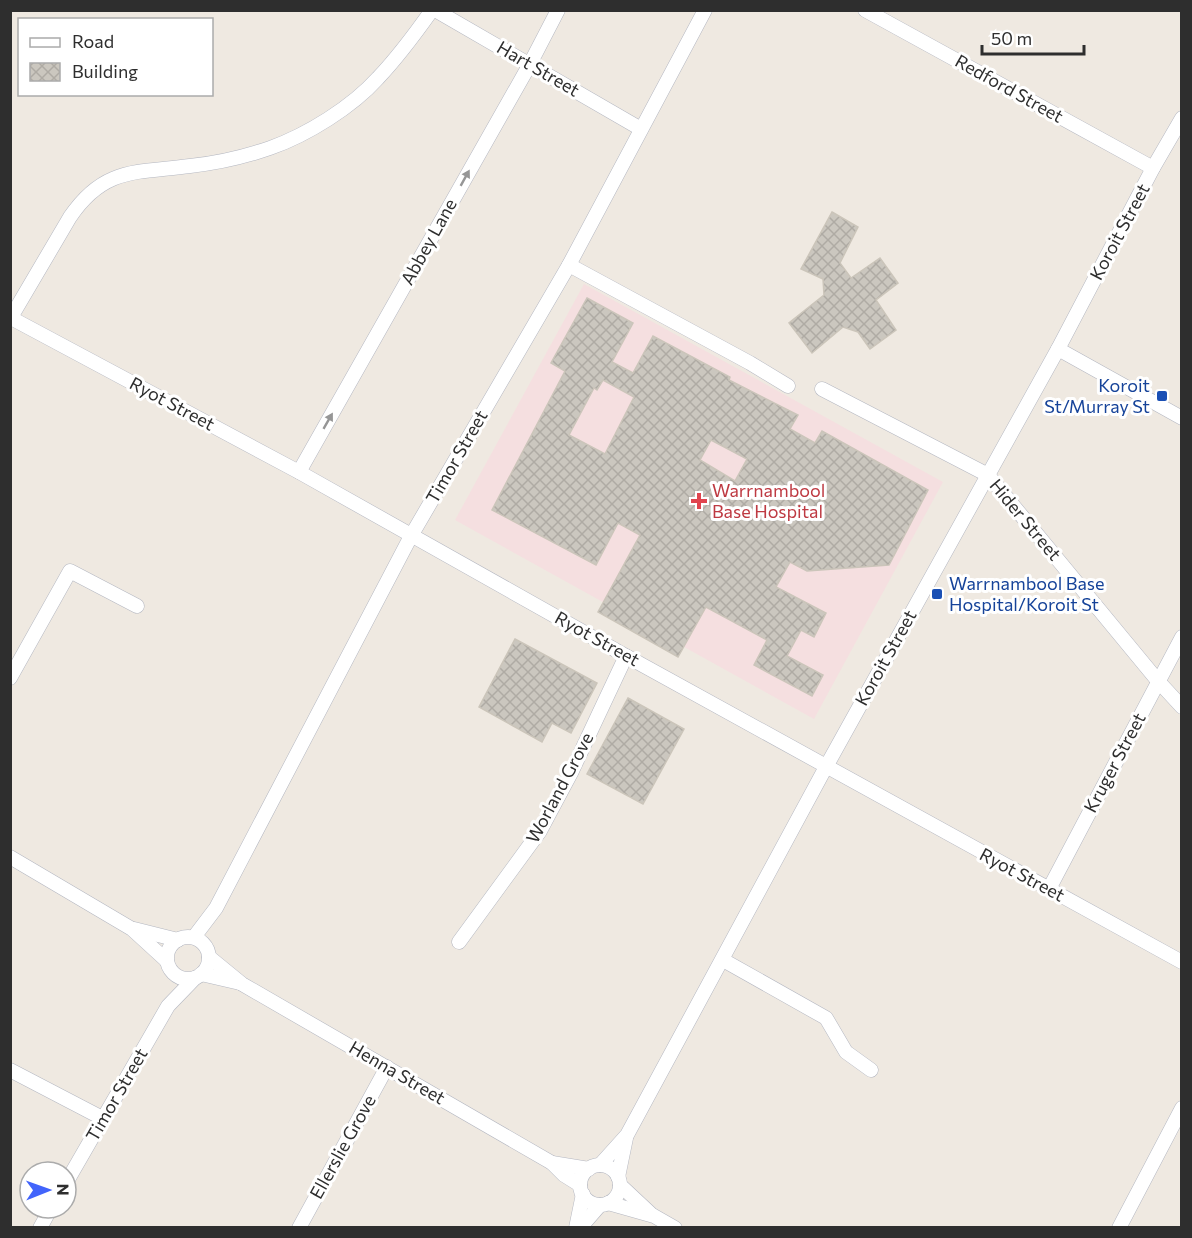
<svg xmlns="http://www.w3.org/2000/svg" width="1192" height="1238" font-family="Commissioner,sans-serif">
  <defs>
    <pattern id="building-cross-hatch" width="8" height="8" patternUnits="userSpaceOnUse" patternTransform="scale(1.5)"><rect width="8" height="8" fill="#cbc7bf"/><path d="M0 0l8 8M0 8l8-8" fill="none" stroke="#afaba4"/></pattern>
  </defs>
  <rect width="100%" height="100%" fill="#efe9e1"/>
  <!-- medical -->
  <polygon fill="#f5dfe0" points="584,284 943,482 814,719 455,520"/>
  <!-- building -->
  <g fill="url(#building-cross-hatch)" stroke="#cbc5ba" stroke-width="1.5" fill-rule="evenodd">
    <polygon points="832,212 858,227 840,263 851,278 880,258 898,283 876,300 896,330 870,349 858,332 843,327 812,353 789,323 824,295 823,279 801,269"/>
    <path d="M587,298L633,323L612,362L633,373L653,336L730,377L729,380L798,415L790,429L815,443L822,431L928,490L889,565L807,571L790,562L776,587L826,613L814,637L801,630L787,656L823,675L812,696L754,665L767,640L706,607L678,657L598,612L640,535L618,523L596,565L492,510L565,371L551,363ZM603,380L634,397L605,454L569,435L594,388L597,390ZM711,440L747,459L735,481L700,460Z"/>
    <polygon points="515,639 597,683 571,733 552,723 542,742 479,707"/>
    <polygon points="628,698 684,729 643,804 587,774"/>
  </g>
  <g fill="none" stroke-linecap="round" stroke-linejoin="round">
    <defs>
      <g id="minor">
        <polyline points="435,10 641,129"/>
        <polyline points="865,10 1153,168"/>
        <polyline points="569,265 750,363 788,386"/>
        <polyline points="11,318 299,472 626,656 1182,962"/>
        <path d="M10,319L70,217C104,167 136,173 190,166C218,163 244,157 270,148C307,135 352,107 378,78C398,57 415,34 432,10"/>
        <polyline points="1058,349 1182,418"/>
        <polyline points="822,389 988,475 1158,681 1182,707"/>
        <polyline points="299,472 530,64 558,10"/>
        <polyline points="10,678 70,571 137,606"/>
        <polyline points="10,857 132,929 167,961"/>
        <polyline points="1049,889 1182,637"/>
        <polyline points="134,929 178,940"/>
        <polyline points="194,937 216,908 411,536 569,265 705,10"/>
        <circle cx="188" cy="958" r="21"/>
        <polyline points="459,942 540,831 571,773 626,656"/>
        <polyline points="209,957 242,984 552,1163 564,1175 580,1185"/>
        <polyline points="723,960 826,1018 846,1052 871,1070"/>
        <polyline points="201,974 240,983"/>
        <polyline points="10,1070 104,1119"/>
        <polyline points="552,1163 589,1169"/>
        <polyline points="600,1165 627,1135 827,765 1058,349 1153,168 1182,118"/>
        <circle cx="600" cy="1185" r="20"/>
        <polyline points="618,1177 626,1138"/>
        <polyline points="66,1183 168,1006 195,978"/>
        <polyline points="620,1185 651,1214"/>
        <polyline points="608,1203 654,1216 675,1228"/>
        <polyline points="40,1228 51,1208"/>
        <polyline points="299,1228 387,1067"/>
        <polyline points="576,1228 583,1194"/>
        <polyline points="580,1228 600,1205"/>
        <polyline points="1119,1228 1182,1108"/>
      </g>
    </defs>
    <!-- minor casing -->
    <use href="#minor" stroke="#b4b7c1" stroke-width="15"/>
    <!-- minor -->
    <use href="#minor" stroke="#fff" stroke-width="14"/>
  </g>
  <!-- one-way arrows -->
  <defs><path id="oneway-solid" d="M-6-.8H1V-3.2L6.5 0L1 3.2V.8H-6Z" transform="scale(1.5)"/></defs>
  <g fill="#969696">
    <use href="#oneway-solid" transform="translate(465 178) rotate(-61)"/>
    <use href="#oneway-solid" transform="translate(328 421) rotate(-60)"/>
  </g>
  <!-- markers -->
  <g fill="#1a4fb4" stroke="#fff" stroke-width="2">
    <rect x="1156" y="390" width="12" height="12" rx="3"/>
    <rect x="931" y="588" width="12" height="12" rx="3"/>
  </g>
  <path fill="#e0444e" stroke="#fff" stroke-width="2" d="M696 492h6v6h6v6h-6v6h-6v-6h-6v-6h6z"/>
  <g text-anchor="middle" stroke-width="6" stroke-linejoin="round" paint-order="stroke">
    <!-- street labels -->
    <g font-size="18" fill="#2e2e2e" stroke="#fff">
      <text transform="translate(538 69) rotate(30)" y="6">Hart Street</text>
      <text transform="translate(1009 89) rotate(29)" y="6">Redford Street</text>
      <text transform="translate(1120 232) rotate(-62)" y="6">Koroit Street</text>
      <text transform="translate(429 242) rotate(-61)" y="6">Abbey Lane</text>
      <text transform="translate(172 404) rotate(28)" y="6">Ryot Street</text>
      <text transform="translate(457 457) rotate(-60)" y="6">Timor Street</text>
      <text transform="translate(1025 520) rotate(50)" y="6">Hider Street</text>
      <text transform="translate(597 639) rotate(29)" y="6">Ryot Street</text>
      <text transform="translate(886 658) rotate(-61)" y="6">Koroit Street</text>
      <text transform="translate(1115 763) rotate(-62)" y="6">Kruger Street</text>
      <text transform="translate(560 788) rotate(-62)" y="6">Worland Grove</text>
      <text transform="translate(1022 875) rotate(28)" y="6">Ryot Street</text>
      <text transform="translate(397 1073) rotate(30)" y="6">Henna Street</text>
      <text transform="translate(117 1095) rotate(-60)" y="6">Timor Street</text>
      <text transform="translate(343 1147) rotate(-61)" y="6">Ellerslie Grove</text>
    </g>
    <!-- transit labels -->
    <g font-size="18" fill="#164399" stroke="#fff" text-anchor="end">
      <text x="1150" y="392">Koroit<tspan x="1150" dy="21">St/Murray St</tspan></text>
      <text x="949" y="590" text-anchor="start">Warrnambool Base<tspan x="949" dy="21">Hospital/Koroit St</tspan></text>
    </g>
    <!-- health labels -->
    <g font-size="18" fill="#be3a42" stroke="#fff" text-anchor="start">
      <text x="712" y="497">Warrnambool<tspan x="712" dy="21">Base Hospital</tspan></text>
    </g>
  </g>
  <!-- border -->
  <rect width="1192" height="1238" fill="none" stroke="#2e2e2e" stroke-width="24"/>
  <!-- legend -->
  <rect x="18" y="18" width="195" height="78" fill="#ffffff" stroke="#ababab" stroke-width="1.5"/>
  <rect x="30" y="38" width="30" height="9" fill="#ffffff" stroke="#ababab" stroke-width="1.5"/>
  <text x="72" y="48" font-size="18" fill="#2e2e2e">Road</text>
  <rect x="30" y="63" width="30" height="18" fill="url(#building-cross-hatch)" stroke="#ababab" stroke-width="1.5"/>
  <text x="72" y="78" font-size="18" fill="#2e2e2e">Building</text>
  <!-- north arrow -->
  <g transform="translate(48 1190) rotate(89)"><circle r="28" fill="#ffffff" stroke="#ababab" stroke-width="1.5"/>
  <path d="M0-4.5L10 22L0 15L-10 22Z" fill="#4264fb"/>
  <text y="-9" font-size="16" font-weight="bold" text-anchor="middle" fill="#2e2e2e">N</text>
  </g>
  <!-- scale -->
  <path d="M982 45v9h102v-9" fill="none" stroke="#2e2e2e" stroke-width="3"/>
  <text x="991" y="45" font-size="18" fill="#2e2e2e" stroke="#ffffff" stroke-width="4.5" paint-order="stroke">50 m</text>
</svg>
